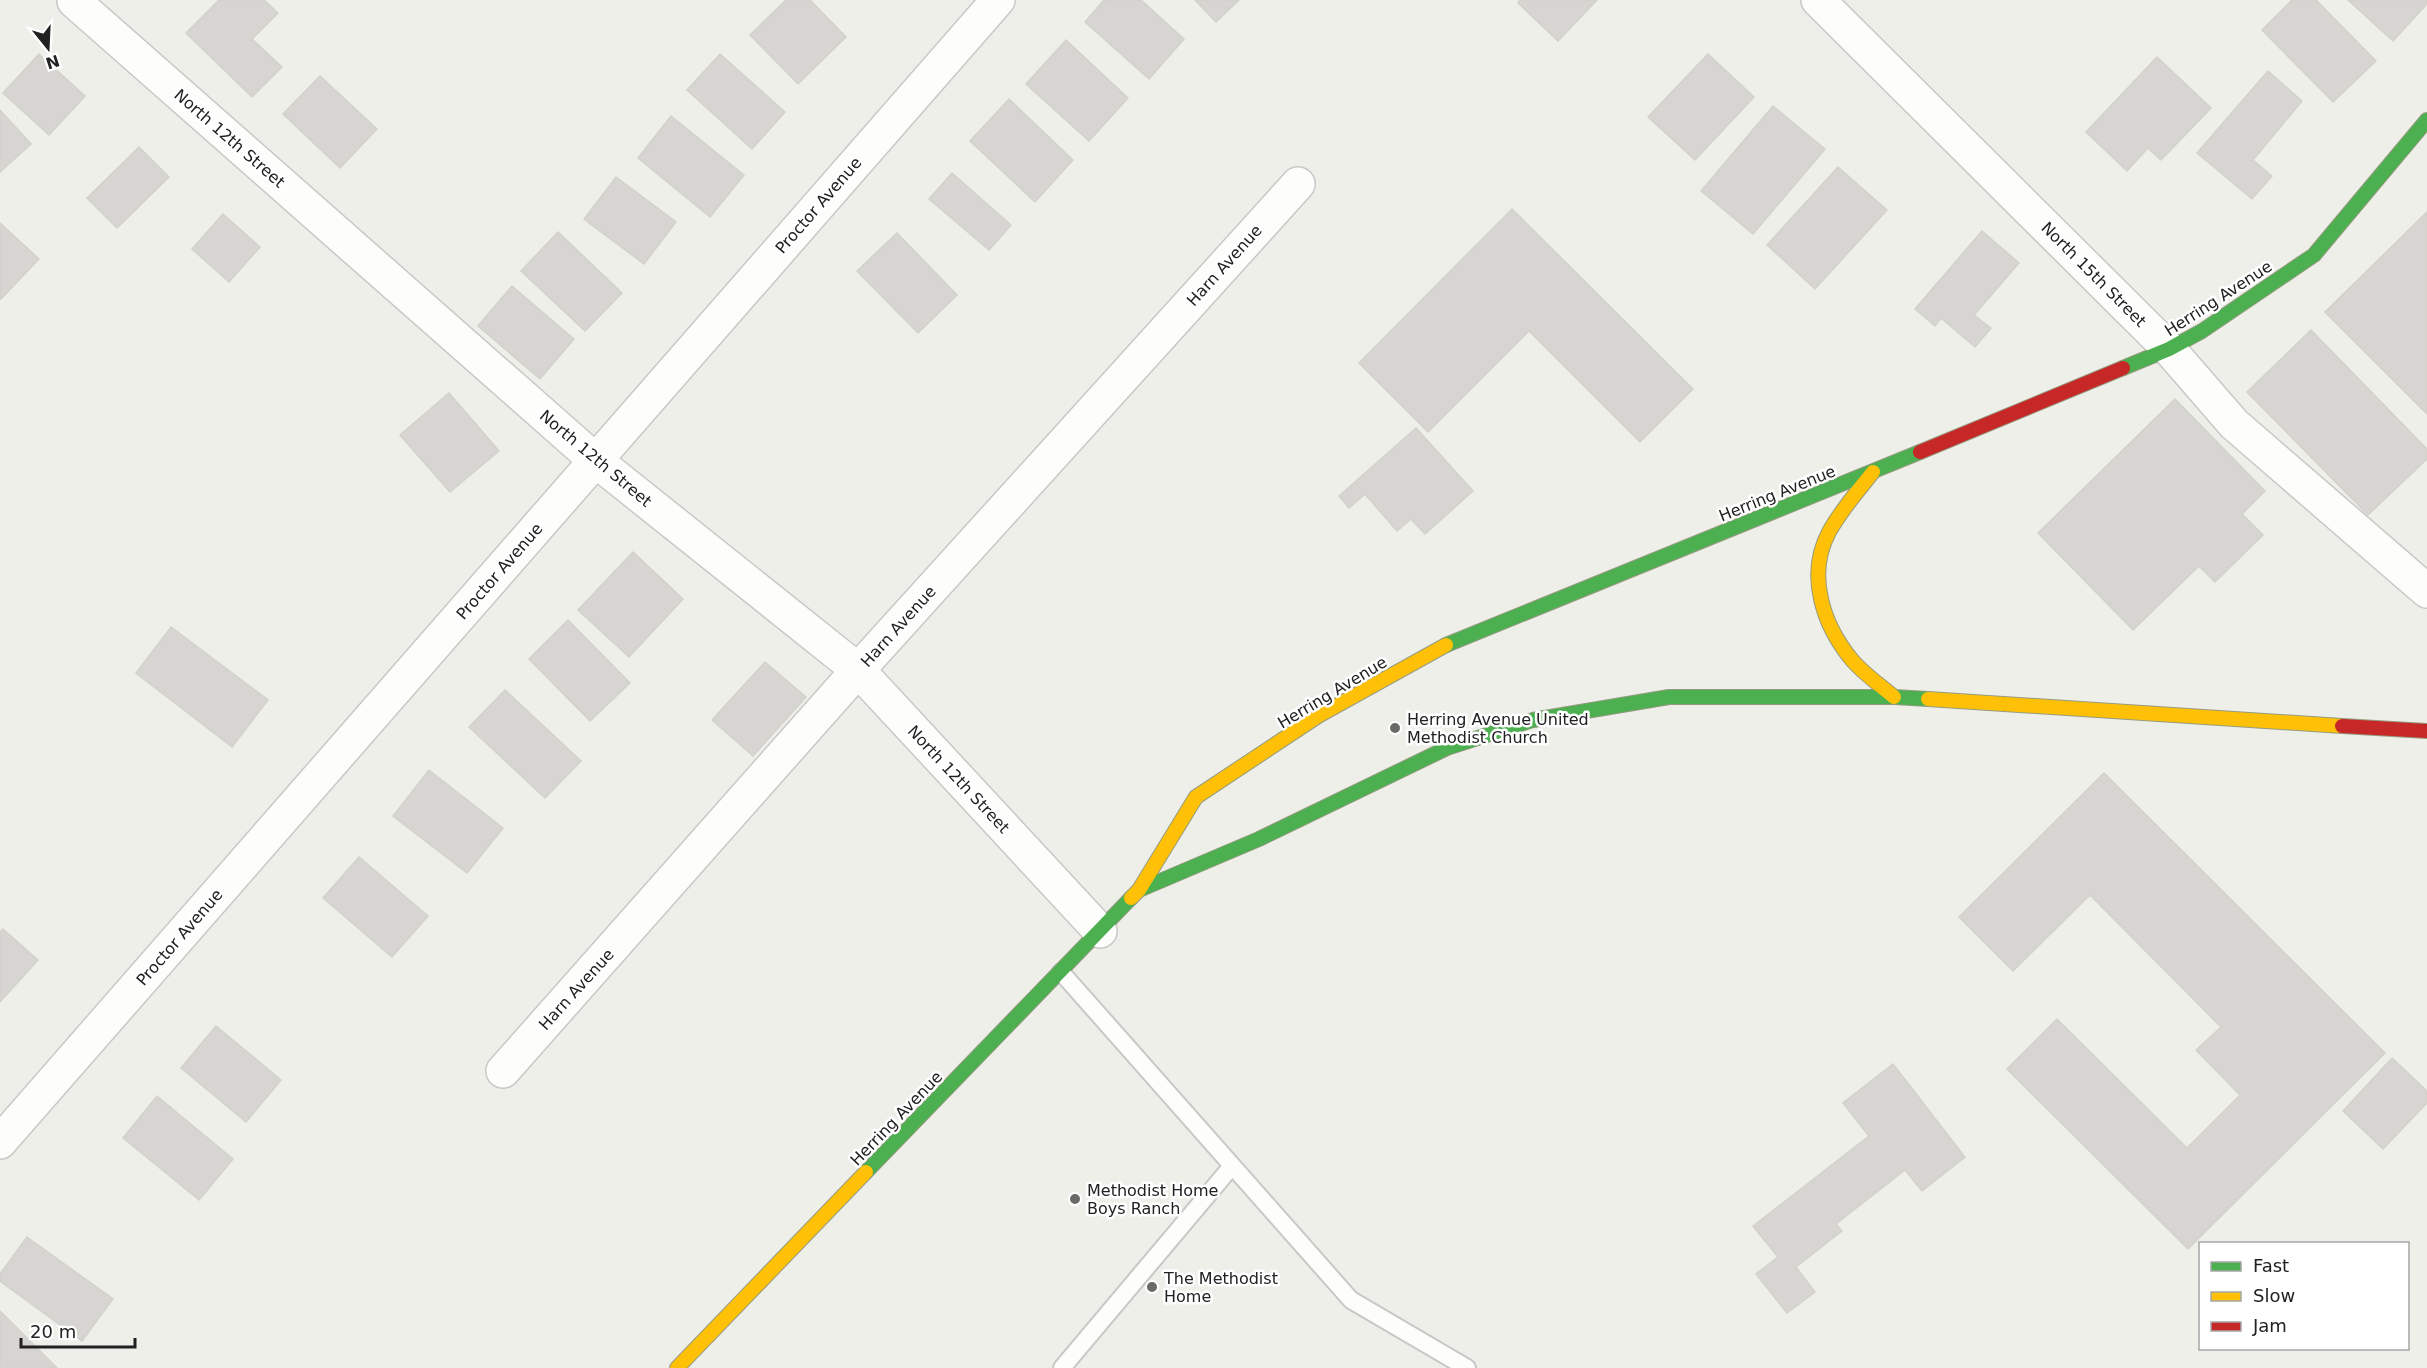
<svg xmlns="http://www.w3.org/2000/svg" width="2427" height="1368" font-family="'DejaVu Sans',sans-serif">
  <rect width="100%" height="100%" fill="#efefea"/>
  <!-- building -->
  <g fill="#d6d5d1" stroke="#d3d1cb" stroke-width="1.5">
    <polygon points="219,0 264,0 278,13 252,39 282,67 252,97 186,33"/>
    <polygon points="786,0 810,0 846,37 798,84 750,35"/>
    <polygon points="1104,0 1141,0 1184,39 1149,79 1085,22"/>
    <polygon points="1195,0 1239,0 1216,22"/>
    <polygon points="1520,0 1597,0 1558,41 1518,3"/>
    <polygon points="2292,0 2316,0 2376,61 2333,102 2262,30"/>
    <polygon points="2348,0 2427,0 2427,4 2393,41"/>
    <polygon points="1066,40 1128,98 1089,141 1026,84"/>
    <polygon points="39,54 85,96 49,135 3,93"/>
    <polygon points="720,54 785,112 752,149 687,90"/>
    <polygon points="1708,54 1754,97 1695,160 1648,117"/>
    <polygon points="2157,57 2211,108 2161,160 2148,148 2127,171 2086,132"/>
    <polygon points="2268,71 2302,101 2253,160 2272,176 2252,199 2197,153"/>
    <polygon points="320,76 377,129 340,168 283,114"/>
    <polygon points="1009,99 1073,160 1035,202 970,141"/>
    <polygon points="1773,106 1825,149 1753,234 1701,191"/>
    <polygon points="0,110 31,144 0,172"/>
    <polygon points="671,116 744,175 710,217 638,158"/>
    <polygon points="139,147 169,177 117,228 87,198"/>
    <polygon points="1838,167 1887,210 1815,289 1767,245"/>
    <polygon points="952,173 1011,225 989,250 929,199"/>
    <polygon points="616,177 676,222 644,264 584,219"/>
    <polygon points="1512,209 1693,389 1640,442 1529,331 1428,432 1359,363"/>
    <polygon points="2427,212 2427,414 2325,312"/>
    <polygon points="223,214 260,247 229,282 192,249"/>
    <polygon points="0,223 39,259 1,299 0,297"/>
    <polygon points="1982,231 2019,263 1974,315 1991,328 1975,347 1941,318 1935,326 1915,309"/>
    <polygon points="558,232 622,293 585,331 521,271"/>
    <polygon points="897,233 957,295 918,333 857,271"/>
    <polygon points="512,286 574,339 540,379 478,326"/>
    <polygon points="2311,330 2427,449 2427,459 2368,515 2247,392"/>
    <polygon points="449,393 499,451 450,492 400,435"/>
    <polygon points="2175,399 2265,491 2242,514 2263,535 2215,582 2199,566 2133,630 2038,533"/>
    <polygon points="1416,428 1473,491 1425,534 1411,519 1397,531 1365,494 1349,508 1339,496"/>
    <polygon points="633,552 683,599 629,657 578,610"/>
    <polygon points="568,620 630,683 590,721 529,659"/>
    <polygon points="171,627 268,700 232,747 136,673"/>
    <polygon points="765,662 806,697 753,756 712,720"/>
    <polygon points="505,690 581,761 545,798 469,727"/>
    <polygon points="429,770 503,828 467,873 393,816"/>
    <polygon points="2104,773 2385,1053 2188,1249 2007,1069 2057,1019 2187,1148 2240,1095 2196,1050 2221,1027 2090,895 2013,971 1959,917"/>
    <polygon points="359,857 428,916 392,957 323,898"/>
    <polygon points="3,929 38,960 0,1002 0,932"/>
    <polygon points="216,1026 281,1080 246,1122 181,1068"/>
    <polygon points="2392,1058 2427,1091 2427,1103 2383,1149 2343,1111"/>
    <polygon points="1893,1064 1965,1157 1922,1191 1905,1170 1836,1224 1842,1231 1796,1267 1815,1292 1787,1313 1756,1274 1778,1257 1753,1226 1869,1136 1843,1103"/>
    <polygon points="157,1096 233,1159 199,1200 123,1138"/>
    <polygon points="27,1237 113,1299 82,1341 0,1281 0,1274"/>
    <polygon points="0,1311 57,1368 0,1368"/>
  </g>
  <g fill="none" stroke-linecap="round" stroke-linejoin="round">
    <defs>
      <g id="lane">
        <polyline points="1061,972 1351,1300 1467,1368"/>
        <polyline points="1062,1368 1232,1166"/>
      </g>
      <g id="street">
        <polyline points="1818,0 2169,349 2234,424 2427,591"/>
        <polyline points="74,1 595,460 858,670 1100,931"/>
        <polyline points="503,1071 858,670 1298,184"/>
        <polyline points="0,1142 998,0"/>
      </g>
      <g id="fast">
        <polyline points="2123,368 2169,349 2202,331 2314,255 2427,120"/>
        <polyline points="1446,645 1920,452"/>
        <polyline points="1139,890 1259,839 1447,748 1533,720 1669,697 1894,697 1928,699"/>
        <polyline points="866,1172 1131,898"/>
      </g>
      <g id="slow">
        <path d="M1873,472C1858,491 1841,510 1829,532C1806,575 1823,625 1852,660C1864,674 1880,685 1894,697"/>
        <polyline points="1928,699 2342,726"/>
        <polyline points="1131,898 1139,890 1196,797 1318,716 1446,645"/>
        <polyline points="677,1368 866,1172"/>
      </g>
      <g id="jam">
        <polyline points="1920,452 2123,368"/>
        <polyline points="2342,726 2427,731"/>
      </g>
    </defs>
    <!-- lane casing -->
    <use href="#lane" stroke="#c8c8c6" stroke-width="20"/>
    <!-- street casing -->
    <use href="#street" stroke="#c8c8c6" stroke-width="36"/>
    <!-- fast casing -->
    <use href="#fast" stroke="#959b80" stroke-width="16"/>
    <!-- slow casing -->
    <use href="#slow" stroke="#959b80" stroke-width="16"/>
    <!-- jam casing -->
    <use href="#jam" stroke="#959b80" stroke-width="16"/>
    <!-- lane -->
    <use href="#lane" stroke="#fdfdfc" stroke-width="16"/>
    <!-- street -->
    <use href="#street" stroke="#fdfdfc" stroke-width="33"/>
    <!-- fast -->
    <use href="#fast" stroke="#4caf50" stroke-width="14"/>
    <!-- slow -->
    <use href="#slow" stroke="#ffc107" stroke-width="14"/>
    <!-- jam -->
    <use href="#jam" stroke="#c62828" stroke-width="14"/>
  </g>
  <!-- markers -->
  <g fill="#696967" stroke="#fff" stroke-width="2">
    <circle cx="1395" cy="728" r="6"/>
    <circle cx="1075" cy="1199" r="6"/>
    <circle cx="1152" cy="1287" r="6"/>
  </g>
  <g text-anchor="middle" stroke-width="5" stroke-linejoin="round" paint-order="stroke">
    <!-- street labels -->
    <g font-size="16" fill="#212121" stroke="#fff">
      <text transform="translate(230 138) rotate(41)" y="6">North 12th Street</text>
      <text transform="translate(818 205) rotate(-49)" y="6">Proctor Avenue</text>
      <text transform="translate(1224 265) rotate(-48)" y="6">Harn Avenue</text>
      <text transform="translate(2094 274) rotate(45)" y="6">North 15th Street</text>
      <text transform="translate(2218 298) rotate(-33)" y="6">Herring Avenue</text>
      <text transform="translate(596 458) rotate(40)" y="6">North 12th Street</text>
      <text transform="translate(1777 493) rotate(-22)" y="6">Herring Avenue</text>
      <text transform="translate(499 571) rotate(-49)" y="6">Proctor Avenue</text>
      <text transform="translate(898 626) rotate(-48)" y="6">Harn Avenue</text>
      <text transform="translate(1332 692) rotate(-31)" y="6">Herring Avenue</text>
      <text transform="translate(959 779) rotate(47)" y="6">North 12th Street</text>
      <text transform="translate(179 937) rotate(-49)" y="6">Proctor Avenue</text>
      <text transform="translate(576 989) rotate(-48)" y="6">Harn Avenue</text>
      <text transform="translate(896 1118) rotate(-46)" y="6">Herring Avenue</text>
    </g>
    <!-- poi labels -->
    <g font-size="16" fill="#212121" stroke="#fff" text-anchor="start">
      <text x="1407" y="725">Herring Avenue United<tspan x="1407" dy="18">Methodist Church</tspan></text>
      <text x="1087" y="1196">Methodist Home<tspan x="1087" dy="18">Boys Ranch</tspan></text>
      <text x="1164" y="1284">The Methodist<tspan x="1164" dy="18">Home</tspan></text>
    </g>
  </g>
  <!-- legend -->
  <rect x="2199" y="1242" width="210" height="108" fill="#ffffff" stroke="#a6a6a6" stroke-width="1.5"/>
  <rect x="2211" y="1262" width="30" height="9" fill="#4caf50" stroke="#a6a6a6" stroke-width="1.5"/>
  <text x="2253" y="1272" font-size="18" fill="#212121">Fast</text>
  <rect x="2211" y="1292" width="30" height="9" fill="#ffc107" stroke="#a6a6a6" stroke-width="1.5"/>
  <text x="2253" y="1302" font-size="18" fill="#212121">Slow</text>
  <rect x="2211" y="1322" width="30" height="9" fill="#c62828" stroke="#a6a6a6" stroke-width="1.5"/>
  <text x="2253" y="1332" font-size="18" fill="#212121">Jam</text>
  <!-- north arrow -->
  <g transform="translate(48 48) rotate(162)" stroke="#ffffff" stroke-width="4.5" paint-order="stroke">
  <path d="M0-4.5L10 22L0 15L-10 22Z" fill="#212121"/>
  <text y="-9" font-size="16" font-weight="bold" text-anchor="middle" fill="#212121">N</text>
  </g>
  <!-- scale -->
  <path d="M21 1338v9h114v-9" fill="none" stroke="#212121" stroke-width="3"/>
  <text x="30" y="1338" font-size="18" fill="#212121" stroke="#ffffff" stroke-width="4.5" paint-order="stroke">20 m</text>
</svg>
